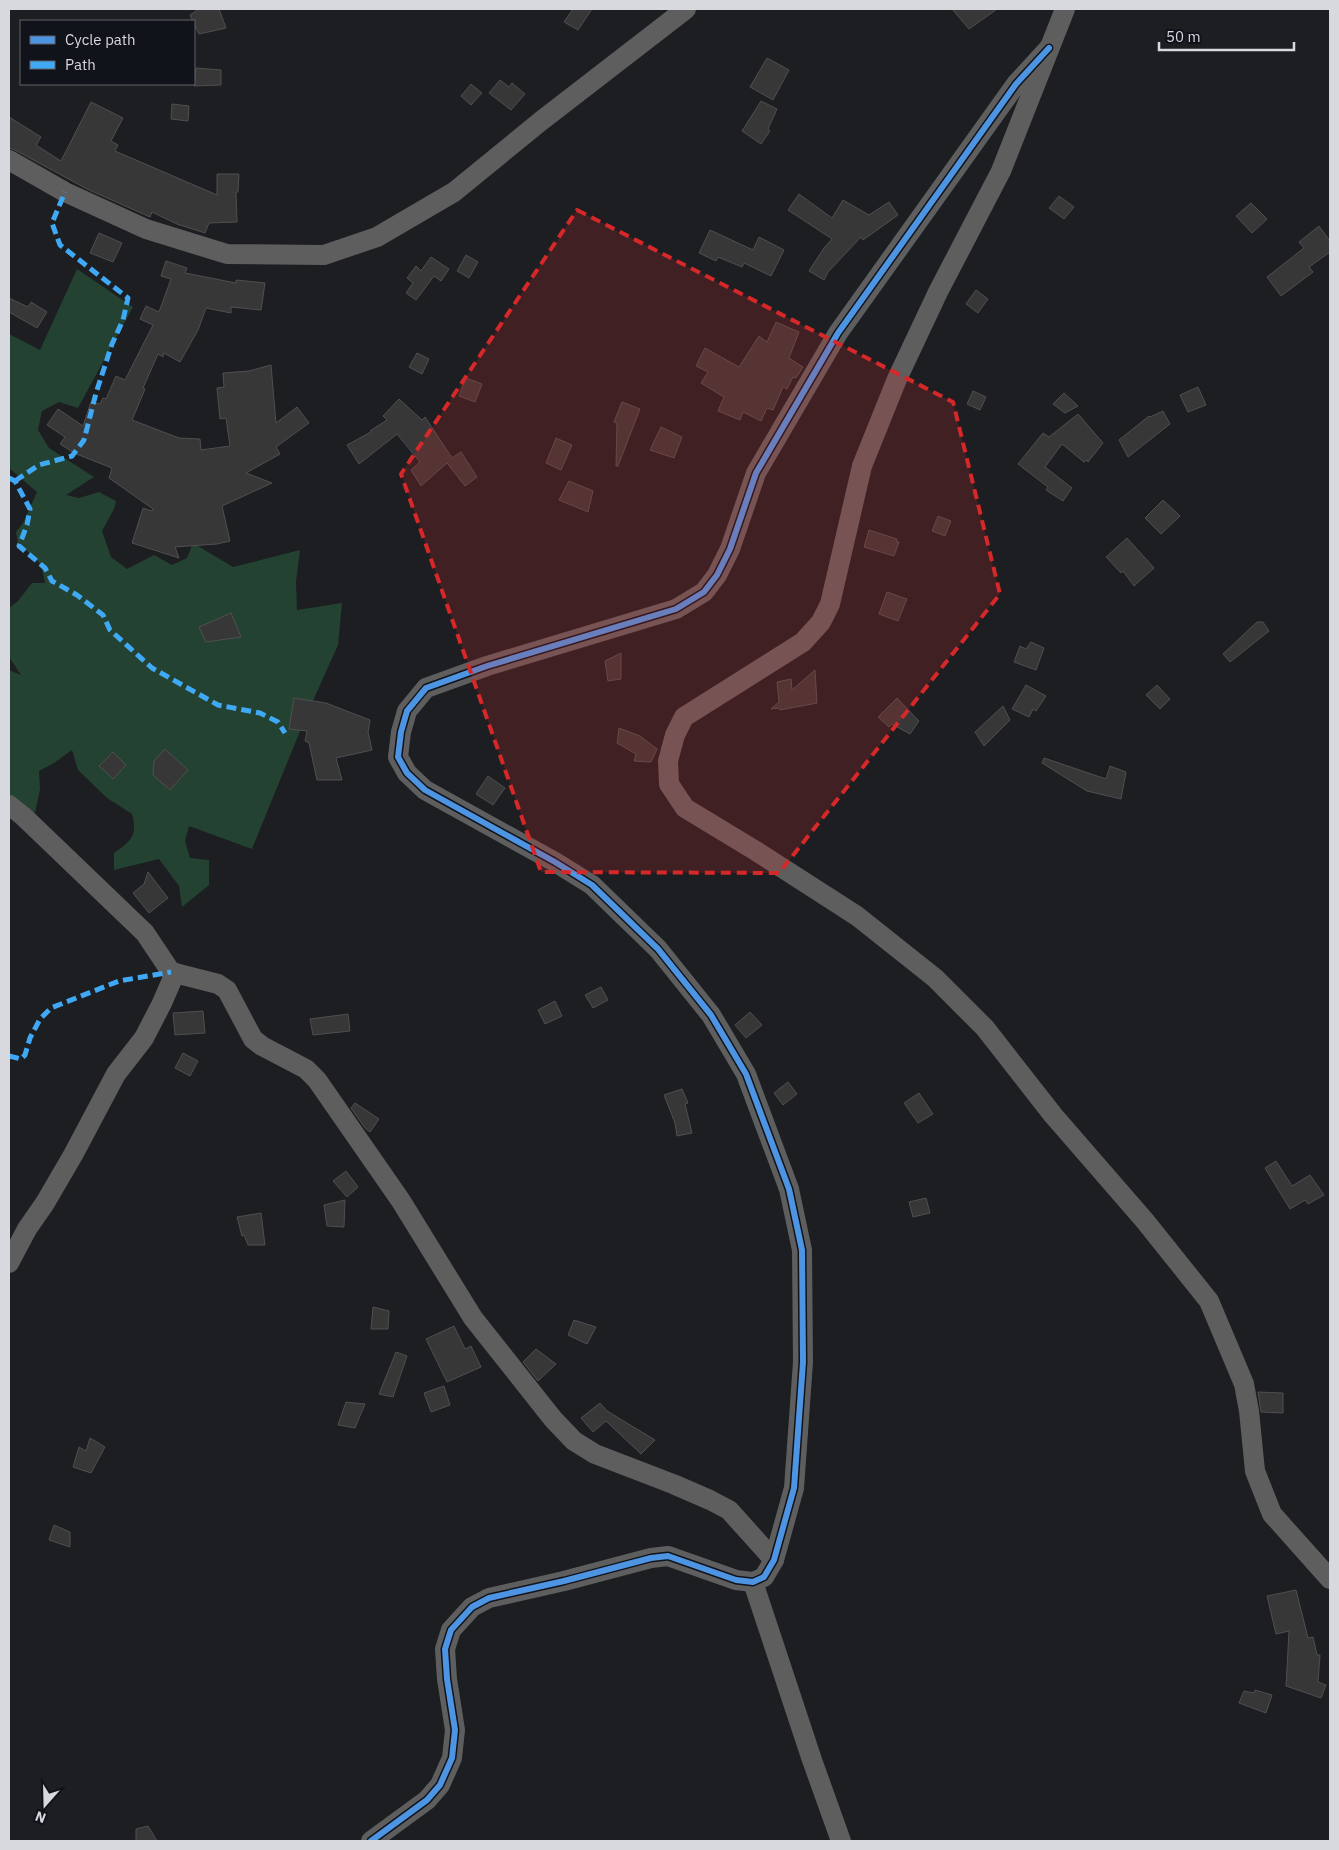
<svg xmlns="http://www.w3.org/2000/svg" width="1339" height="1850" font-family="'IBM Plex Sans',sans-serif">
  <rect width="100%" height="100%" fill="#1c1e22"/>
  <!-- green -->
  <path fill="#244231" d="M77,269L133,307L78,408L59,402L42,411L38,430L49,448L94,477L66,495L79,498L99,492L116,501L114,509L102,531L111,557L127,569L154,555L172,565L187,558L193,543L233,567L300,550L296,582L297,610L342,603L338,645L307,714L252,849L189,826L185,841L190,858L209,860V885L182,907L179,886L159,859L114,870V853C131,841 138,836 132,814L107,798L78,770L72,750L54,763L39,771L40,789L35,813L9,795V670L21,675L9,657V608L18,601L32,583H45C42,561 36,557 18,545L16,532L23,523L37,492L9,468V334L40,350Z"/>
  <!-- building -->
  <g fill="#373738" stroke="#504f50">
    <polygon points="199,9 219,9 226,28 199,34 190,15"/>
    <polygon points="573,9 592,9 578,30 564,22"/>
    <polygon points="952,9 997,9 969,29"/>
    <polygon points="767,58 789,70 773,100 750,87"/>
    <polygon points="196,68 221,70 221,85 194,86"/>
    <polygon points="500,80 509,87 512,83 525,94 511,110 489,93"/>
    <polygon points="471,84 482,93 471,105 461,96"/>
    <polygon points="761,101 777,109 768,129 770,131 761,144 742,131"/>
    <polygon points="91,102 123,118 111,141 118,145 115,151 217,195 217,174 239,174 238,192 236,192 237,222 209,223 205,233 177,224 152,212 150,217 87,189 15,150 9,148 9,117 41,137 36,145 61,161"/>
    <polygon points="172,104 189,106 188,121 171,119"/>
    <polygon points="799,194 832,218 843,200 869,215 889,202 898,215 863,240 861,237 828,272 824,280 809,271 824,248 832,239 788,210"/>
    <polygon points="1059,196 1074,207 1064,219 1049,208"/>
    <polygon points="1251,203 1267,219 1252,233 1236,216"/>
    <polygon points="1319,226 1330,241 1330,252 1309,267 1313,272 1281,296 1267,277 1304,248 1299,242"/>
    <polygon points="710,230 753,250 759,237 784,250 771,276 744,263 742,267 718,257 716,261 699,253"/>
    <polygon points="99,233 122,243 113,262 90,253"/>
    <polygon points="466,255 478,262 469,278 457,271"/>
    <polygon points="431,257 449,269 441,281 434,276 416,300 406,293 413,283 407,278 416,266 421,271"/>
    <polygon points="166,261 187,268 185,273 236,283 236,280 265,283 261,310 231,307 231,313 206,308 198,330 180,362 164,353 163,357 158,354 143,388 145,389 132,420 179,438 200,439 201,450 230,446 226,418 220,419 217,388 224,387 223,373 249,371 271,365 276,423 297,407 309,423 276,447 280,454 246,473 272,483 222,506 230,541 217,544 175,547 179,558 132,543 143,508 152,511 153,509 109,478 112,468 74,453 60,444 65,437 47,425 58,409 83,426 91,402 100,404 103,398 106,399 116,376 125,380 153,325 140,319 146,306 159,312 171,279 161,276"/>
    <polygon points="976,290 988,299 978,313 966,304"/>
    <polygon points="9,298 28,307 31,302 47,312 37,328 9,312"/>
    <polygon points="776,322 799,332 789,358 803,367 796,378 793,377 787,389 783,387 773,410 767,408 761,421 743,412 740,420 718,411 724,397 701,383 708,372 696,366 705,348 739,367 759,336 767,342"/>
    <polygon points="417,353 429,359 422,374 409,367"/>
    <polygon points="466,378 482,384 475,402 459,396"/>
    <polygon points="1198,387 1206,405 1188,412 1180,395"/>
    <polygon points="973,391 986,397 980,410 967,404"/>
    <polygon points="1064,393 1078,406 1065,413 1053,404"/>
    <polygon points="399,399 422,420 425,417 452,458 461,452 477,477 465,486 447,463 421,486 411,470 420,462 397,434 359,464 347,445 371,432 370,431 387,420 383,416"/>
    <polygon points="622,402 640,409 618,466 616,466 617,423 614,422"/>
    <polygon points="1163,411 1170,424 1128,457 1119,440 1149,416 1150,417"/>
    <polygon points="1078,414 1103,443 1088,462 1087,460 1084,462 1062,444 1045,467 1072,488 1063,501 1046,490 1048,487 1018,464 1043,433 1049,437"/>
    <polygon points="661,427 682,437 674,458 650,450"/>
    <polygon points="556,438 572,445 561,470 546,463"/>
    <polygon points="569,481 593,491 588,512 559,500"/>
    <polygon points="1163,500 1180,516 1161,534 1145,518"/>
    <polygon points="938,516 951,521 945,536 932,531"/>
    <polygon points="869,530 897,539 896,541 899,542 894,556 864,547"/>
    <polygon points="1127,538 1154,568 1134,586 1123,571 1121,573 1106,557"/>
    <polygon points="887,592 907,599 898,621 879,614"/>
    <polygon points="231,613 241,637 206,642 199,627"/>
    <polygon points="1257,622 1263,622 1269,631 1230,662 1223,654"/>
    <polygon points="1031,642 1044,648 1036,670 1014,662 1020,646 1026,649"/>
    <polygon points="621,653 621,679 608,681 605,661"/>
    <polygon points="815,670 817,703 780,710 779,708 771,709 779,702 777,682 791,679 792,690"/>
    <polygon points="1026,685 1046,696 1036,711 1033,709 1029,717 1012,709"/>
    <polygon points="1157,685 1170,699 1160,709 1146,695"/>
    <polygon points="294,698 326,703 370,720 368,732 372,750 336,758 342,780 317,780 309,743 305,741 307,731 289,729"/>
    <polygon points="897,698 919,721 910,734 892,724 889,727 878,717"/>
    <polygon points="1003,706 1010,720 984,746 975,732"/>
    <polygon points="619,728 640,736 657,749 651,762 634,761 636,754 617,743"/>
    <polygon points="165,749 188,770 170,790 153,775 154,761"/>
    <polygon points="113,752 126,765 113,779 99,766"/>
    <polygon points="1044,758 1106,779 1110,766 1126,772 1121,799 1087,791 1042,763"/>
    <polygon points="488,776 505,788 493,805 476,794"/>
    <polygon points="148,872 168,898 149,913 133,893 144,884"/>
    <polygon points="601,987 608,1000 593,1008 585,995"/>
    <polygon points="555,1001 562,1016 545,1024 538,1010"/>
    <polygon points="203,1011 205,1033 175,1035 173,1013"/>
    <polygon points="750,1012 762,1025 746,1038 735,1025"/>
    <polygon points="348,1014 350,1031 313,1035 310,1019"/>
    <polygon points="183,1053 198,1061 190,1076 175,1068"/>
    <polygon points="788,1082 797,1094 783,1105 774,1093"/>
    <polygon points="682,1089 688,1103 685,1104 692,1133 677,1136 675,1123 664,1095"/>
    <polygon points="919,1093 933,1114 918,1123 904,1103"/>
    <polygon points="355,1103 379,1119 370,1132 365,1128 351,1108"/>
    <polygon points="1276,1161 1292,1186 1310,1175 1324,1195 1308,1204 1305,1200 1290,1209 1265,1168"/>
    <polygon points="346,1171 358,1187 347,1197 333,1181"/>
    <polygon points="926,1198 930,1213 913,1217 909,1202"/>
    <polygon points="345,1200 344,1227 327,1226 324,1205"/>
    <polygon points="261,1213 265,1245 248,1245 244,1235 242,1236 237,1217"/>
    <polygon points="373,1307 389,1311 388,1329 371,1329"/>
    <polygon points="574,1320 596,1327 587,1344 568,1335"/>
    <polygon points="454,1326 465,1349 471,1346 481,1367 447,1382 426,1339"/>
    <polygon points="536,1349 556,1364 538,1381 523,1362"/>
    <polygon points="396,1352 407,1356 393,1397 379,1394"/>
    <polygon points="444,1386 450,1405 431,1412 424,1393"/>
    <polygon points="1258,1392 1283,1393 1283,1413 1261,1412"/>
    <polygon points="346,1402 365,1404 355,1428 338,1425"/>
    <polygon points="600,1403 607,1411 655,1440 641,1454 606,1421 593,1432 581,1418"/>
    <polygon points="90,1438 105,1447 91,1473 73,1467 79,1447 86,1451"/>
    <polygon points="54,1525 70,1532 70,1547 49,1540"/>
    <polygon points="1296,1590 1308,1638 1313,1637 1317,1655 1320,1655 1318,1682 1326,1685 1321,1698 1286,1686 1289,1631 1276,1634 1267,1596"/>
    <polygon points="1255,1690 1272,1695 1266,1713 1239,1703 1244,1691 1254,1693"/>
    <polygon points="148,1826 157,1841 136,1841 136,1829"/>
  </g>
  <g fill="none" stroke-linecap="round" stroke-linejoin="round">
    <!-- street -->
    <g stroke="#5f5e5e" stroke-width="20">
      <polyline points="1065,9 1001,171 938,292 897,379 862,466 830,604 821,622 803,642 684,717 675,735 668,761 669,784 685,808 756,851 857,916 935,978 985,1028 1053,1115 1145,1221 1209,1301 1244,1384 1249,1411 1255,1471 1272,1514 1330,1579"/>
      <polyline points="9,160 65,192 146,229 227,254 324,255 377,237 454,192 541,121 686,9"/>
      <polyline points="9,805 23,816 145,933 171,972 218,984 227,990 253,1039 262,1046 306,1069 317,1080 401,1201 473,1318 553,1419 574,1441 595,1454 673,1484 710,1500 729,1510 774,1560"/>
      <polyline points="9,1263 27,1229 45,1203 73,1155 116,1074 144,1038 162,1003 175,973"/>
      <polyline points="753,1582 812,1760 841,1841"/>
      <polyline points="371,1841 427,1800 440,1785 452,1758 455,1730 447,1679 445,1649 451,1630 472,1607 489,1598 564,1581 651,1558 668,1556 736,1580 753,1582 764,1577 774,1560 794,1488 803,1362 802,1250 789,1189 746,1074 711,1015 658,949 592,885 555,862 425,790 407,773 398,757 401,732 407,711 426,688 487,666 676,609 704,592 717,575 730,549 756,473 838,333 1016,84 1049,48"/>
    </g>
    <!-- quiet -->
    <g stroke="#3fa9f5" stroke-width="5" stroke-dasharray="10 5" stroke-linecap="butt">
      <polyline points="9,478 15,481 30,509 27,525 19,546 45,568 52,581 77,595 103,615 110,630 152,668 218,705 260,713 278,722 285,733"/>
      <polyline points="15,481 39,465 72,456 84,440 96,393 112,344 123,320 128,298 60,245 52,223 65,192"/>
      <polyline points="9,1056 21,1059 25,1055 30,1038 40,1019 51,1008 119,981 171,972"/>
    </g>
    <defs>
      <polyline id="cycleway" points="371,1841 427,1800 440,1785 452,1758 455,1730 447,1679 445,1649 451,1630 472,1607 489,1598 564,1581 651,1558 668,1556 736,1580 753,1582 764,1577 774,1560 794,1488 803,1362 802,1250 789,1189 746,1074 711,1015 658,949 592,885 555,862 425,790 407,773 398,757 401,732 407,711 426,688 487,666 676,609 704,592 717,575 730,549 756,473 838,333 1016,84 1049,48"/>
    </defs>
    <!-- cycleway casing -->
    <use href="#cycleway" stroke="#11131a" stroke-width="9"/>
    <!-- cycleway -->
    <use href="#cycleway" stroke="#4d94e3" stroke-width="6"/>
  </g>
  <!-- marked area -->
  <path fill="#d62828" fill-opacity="0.2" stroke="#d62828" stroke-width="4" stroke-dasharray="10 6" stroke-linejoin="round" d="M577,210L953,402L1000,594L779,873L541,872L401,474Z"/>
  <!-- border -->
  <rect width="1339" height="1850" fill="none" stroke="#d7d9de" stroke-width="20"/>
  <!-- legend -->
  <rect x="20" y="20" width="175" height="65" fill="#11131a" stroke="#606268"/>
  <rect x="30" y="36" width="25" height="8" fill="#4d94e3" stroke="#606268"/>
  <text x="65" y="45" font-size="15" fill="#d7d9de">Cycle path</text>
  <rect x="30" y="61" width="25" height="8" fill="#3fa9f5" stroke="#606268"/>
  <text x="65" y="70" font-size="15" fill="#d7d9de">Path</text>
  <!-- north arrow -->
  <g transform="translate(45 1805) rotate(200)" stroke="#11131a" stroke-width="4" paint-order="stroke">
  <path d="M0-4L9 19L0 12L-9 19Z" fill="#d7d9de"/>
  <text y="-8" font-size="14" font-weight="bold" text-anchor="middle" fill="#d7d9de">N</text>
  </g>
  <!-- scale -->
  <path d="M1159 42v8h135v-8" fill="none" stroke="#d7d9de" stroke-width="2.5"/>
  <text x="1166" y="42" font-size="15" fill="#d7d9de" stroke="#11131a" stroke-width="4" paint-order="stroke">50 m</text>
</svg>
